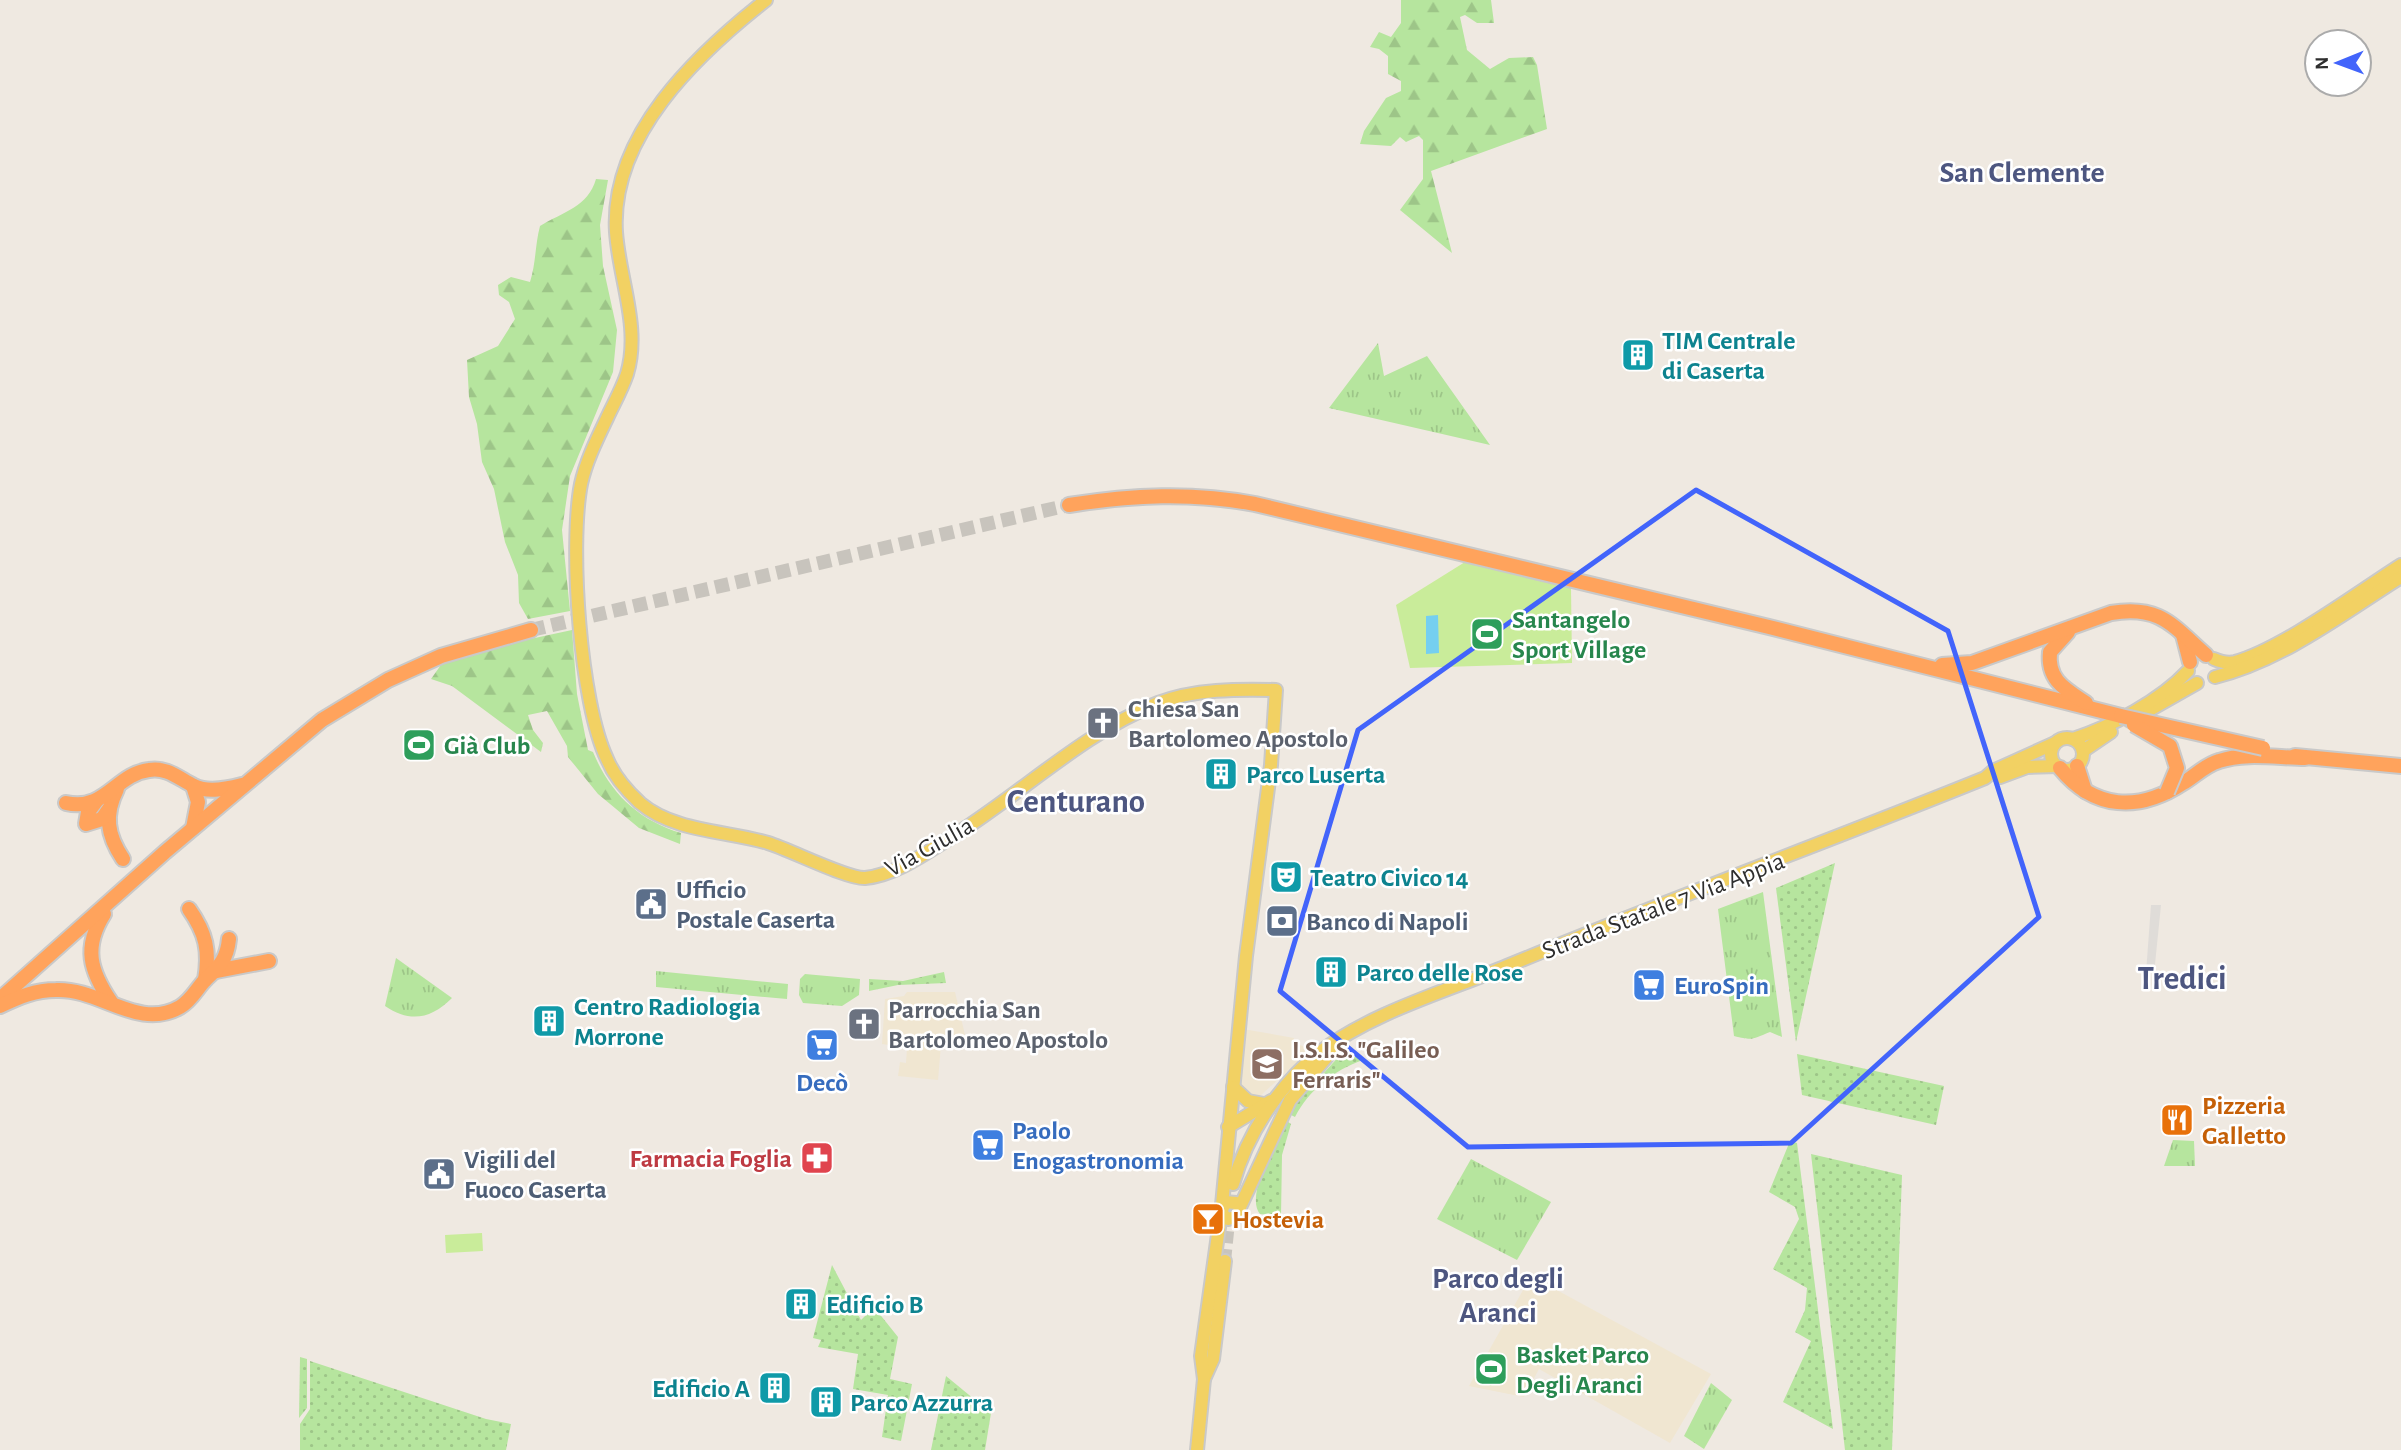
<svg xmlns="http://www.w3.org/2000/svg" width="2401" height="1450" font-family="'Alegreya Sans',sans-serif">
  <defs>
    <pattern id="grass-dots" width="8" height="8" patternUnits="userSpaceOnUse" patternTransform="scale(1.75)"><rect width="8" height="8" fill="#b6e59e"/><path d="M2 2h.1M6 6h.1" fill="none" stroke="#9dc588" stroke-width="1.8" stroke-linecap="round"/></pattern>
    <pattern id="forest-firs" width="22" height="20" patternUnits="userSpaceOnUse" patternTransform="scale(1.75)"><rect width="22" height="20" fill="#b6e59e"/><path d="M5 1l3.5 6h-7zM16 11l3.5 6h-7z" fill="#9dc588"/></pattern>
    <pattern id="park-tufts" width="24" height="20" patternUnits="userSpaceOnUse" patternTransform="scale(1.75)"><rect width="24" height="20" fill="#b6e59e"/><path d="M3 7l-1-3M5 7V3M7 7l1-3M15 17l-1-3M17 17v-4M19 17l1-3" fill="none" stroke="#9dc588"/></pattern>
  </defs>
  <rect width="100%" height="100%" fill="#efe9e1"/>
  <!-- education -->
  <g fill="#f0e6d1">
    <polygon points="907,992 955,992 968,1048 941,1045 938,1080 898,1076 900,1062 906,1063 907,1048 882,1044 885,999 904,996"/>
    <polygon points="1243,1029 1294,1038 1294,1043 1311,1049 1258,1098 1241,1091 1238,1079"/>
    <polygon points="1531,1276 1711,1374 1670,1443 1539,1369 1524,1397 1469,1386"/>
  </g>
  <!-- grass -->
  <g fill="url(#grass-dots)">
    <polygon points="1835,863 1796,1042 1776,888"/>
    <polygon points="944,972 946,983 898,985 869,991 869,979 903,981"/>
    <path d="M1343,1052L1363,1060C1334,1070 1309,1090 1295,1117L1287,1113Z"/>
    <polygon points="1797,1054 1944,1086 1936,1125 1802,1095"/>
    <path d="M1284,1119L1291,1124L1282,1155L1281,1216L1260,1214C1245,1198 1275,1138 1284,1119Z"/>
    <polygon points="1790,1141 1797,1143 1833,1429 1783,1402 1811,1341 1795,1332 1805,1310 1807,1288 1773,1269 1799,1219 1795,1207 1769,1192"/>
    <polygon points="1811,1154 1902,1175 1892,1450 1845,1450"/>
    <polygon points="832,1265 861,1320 874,1307 898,1337 890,1379 912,1384 901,1441 882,1437 888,1395 853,1389 858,1354 818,1347 821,1340 813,1338"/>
    <polygon points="300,1357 307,1359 307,1408 299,1418"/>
    <polygon points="310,1361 486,1419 511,1424 506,1450 300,1450 300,1424 310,1409"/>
    <polygon points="946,1376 991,1413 985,1450 931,1450"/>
  </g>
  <!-- forest -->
  <g fill="url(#forest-firs)">
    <polygon points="1401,0 1491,0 1494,23 1477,23 1465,15 1460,17 1467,50 1490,69 1509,58 1533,57 1537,65 1547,129 1431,171 1452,253 1400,210 1423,179 1423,140 1419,136 1406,142 1400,137 1391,146 1360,144 1364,131 1386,98 1401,91 1401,81 1388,74 1388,56 1379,49 1370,47 1379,32 1391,37 1401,23"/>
    <path d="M596,179L608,180L600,225L603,266L617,330L613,372L570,476L562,530L570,611L528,619L519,603L518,575L505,542L494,489L482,462L477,424L469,397L467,360L498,346L515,319L509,302L499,295L498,285L511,277L530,282C536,263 535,245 540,226C563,212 588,207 596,179Z"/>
    <path d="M572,630L577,694L588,750L593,752C610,793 638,820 681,833L680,844L639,828L598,794L568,757L567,746L547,711L528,715L533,730L543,743L541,752L452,686L431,679L443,662L493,647Z"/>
  </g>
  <!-- park -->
  <g fill="url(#park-tufts)">
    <polygon points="1378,343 1384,376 1427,356 1490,445 1329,408"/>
    <path d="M1763,892L1782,1037L1770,1032C1752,1039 1754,1041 1734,1036L1718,909Z"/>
    <path d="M396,958L452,998C431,1019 410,1023 385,1006Z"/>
    <polygon points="656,971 788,984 787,999 656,987"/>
    <polygon points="805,974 860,979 859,995 842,1006 803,1003 799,995 800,979"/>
    <polygon points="2173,1140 2194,1141 2195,1166 2164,1166"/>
    <polygon points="1471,1159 1551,1202 1517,1260 1437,1219"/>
    <polygon points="1711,1383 1732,1400 1704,1449 1684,1436"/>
  </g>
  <!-- pitch -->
  <g fill="#c9ec9a">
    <polygon points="1465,562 1571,588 1572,663 1410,668 1396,605"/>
    <polygon points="482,1233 483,1251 446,1253 445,1235"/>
    <polygon points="1491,1352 1506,1360 1491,1386 1476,1378"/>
  </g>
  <!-- plaza -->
  <polygon fill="#dfdcd8" points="2151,905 2161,905 2154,974 2146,973"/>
  <!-- water -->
  <polygon fill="#75cff0" points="1438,615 1439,653 1426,654 1426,616"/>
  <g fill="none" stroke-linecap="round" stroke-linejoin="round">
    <!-- major-tunnel -->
    <polyline stroke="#c8c4bd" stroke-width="12" stroke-dasharray="12 6" stroke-linecap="butt" points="1225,1261 1233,1184"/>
    <!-- highway-tunnel -->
    <polyline stroke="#c8c4bd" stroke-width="14" stroke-dasharray="14 7" stroke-linecap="butt" points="531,630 1069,505"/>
    <defs>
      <g id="major">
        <path d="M766,0C696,55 610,136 616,232C619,278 641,328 627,374C622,389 614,403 607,418C597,439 586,461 581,484C569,546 580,703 607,759C614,776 627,791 640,803C674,832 728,831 768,843C791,850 847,879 865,878C898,875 931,849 958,833C1024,791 1085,732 1158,703C1194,689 1238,689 1276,690L1271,765L1246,956L1222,1205"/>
        <path d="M2214,659C2221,662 2227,664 2235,662C2282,649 2357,593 2401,565"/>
        <path d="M2215,677C2283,660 2342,614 2401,577"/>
        <polyline points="2130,721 2197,683"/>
        <circle cx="2067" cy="754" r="16"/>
        <path d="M2073,739C2112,726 2160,701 2188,671"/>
        <polyline points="2083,751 2111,732"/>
        <polyline points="2000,777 2027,767 2057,766"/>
        <polyline points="1233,1087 1248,1101 1264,1104"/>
        <polyline points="1228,1127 1271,1101"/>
        <path d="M1233,1184C1247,1134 1279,1085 1319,1053C1370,1013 1447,991 1507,966C1665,901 1827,842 1985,778L1993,771L2055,743"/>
        <polyline points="1240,1207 1236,1203 1225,1202 1221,1213 1228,1219 1239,1216 1240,1207 1290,1100 1336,1046"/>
        <polyline points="1204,1379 1213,1359 1225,1261"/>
        <polyline points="1197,1450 1204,1379 1201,1356 1221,1213"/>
      </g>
      <g id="highway">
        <path d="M1069,505C1132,495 1192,492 1255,504L1769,627L2121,716"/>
        <path d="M2068,632L2050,652C2047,680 2065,689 2086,703"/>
        <polyline points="2183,635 2190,662"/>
        <path d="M1942,665L1972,663L2111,613C2160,605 2172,625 2206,655"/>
        <polyline points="2295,756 2401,766"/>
        <polyline points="2077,766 2085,791"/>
        <path d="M2060,768C2094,810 2139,812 2183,783C2195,776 2205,765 2219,761C2245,752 2278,758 2305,758"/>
        <path d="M117,789C104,815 107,835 123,859"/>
        <polyline points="97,800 88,812 86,824 102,819 109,809"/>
        <path d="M66,803C105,812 116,774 149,770C167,767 178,778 194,786C208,793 227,789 242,785"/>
        <polyline points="193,828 198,802 193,786"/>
        <path d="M189,909C206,933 210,951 205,980"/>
        <path d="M104,914C83,947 90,971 111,1002"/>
        <polyline points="216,971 269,961"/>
        <polyline points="0,999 165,852 322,720 388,680 441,656 531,630"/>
        <path d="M0,1006C19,997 35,990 56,990C100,988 138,1031 180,1007C192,1000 197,988 206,979C220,966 227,959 229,939"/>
      </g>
    </defs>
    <!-- major casing -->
    <use href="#major" stroke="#c9c9c9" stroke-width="16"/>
    <!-- highway casing -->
    <use href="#highway" stroke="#c9c9c9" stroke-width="18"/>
    <!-- major -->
    <use href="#major" stroke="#f2d163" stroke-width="12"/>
    <!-- highway -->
    <use href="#highway" stroke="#ffa35c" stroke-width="14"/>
    <defs>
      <g id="highway-bridge">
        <polyline points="2121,716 2263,748"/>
        <polyline points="2134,725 2170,746 2177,768 2167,792"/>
      </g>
    </defs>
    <!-- highway-bridge casing -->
    <use href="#highway-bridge" stroke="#c9c9c9" stroke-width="18" stroke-linecap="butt"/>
    <!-- highway-bridge -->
    <use href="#highway-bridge" stroke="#ffa35c" stroke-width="14"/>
  </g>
  <!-- marked area -->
  <path fill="none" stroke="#4264fb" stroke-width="5" stroke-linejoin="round" d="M1696,490L1948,631L2039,917L1791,1143L1468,1147L1280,991L1358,730Z"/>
  <!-- icons -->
  <defs>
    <symbol id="building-square" viewBox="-11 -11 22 22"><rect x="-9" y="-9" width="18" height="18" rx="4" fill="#0f9aa8" stroke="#fff"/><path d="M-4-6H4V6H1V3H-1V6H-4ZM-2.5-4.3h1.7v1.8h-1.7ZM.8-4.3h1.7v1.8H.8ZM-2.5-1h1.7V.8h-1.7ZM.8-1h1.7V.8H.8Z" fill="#fff"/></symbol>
    <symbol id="stadium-square" viewBox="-11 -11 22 22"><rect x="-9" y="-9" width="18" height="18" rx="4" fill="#2e9e5b" stroke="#fff"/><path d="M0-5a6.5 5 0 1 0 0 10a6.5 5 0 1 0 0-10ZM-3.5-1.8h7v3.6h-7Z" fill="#fff"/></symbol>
    <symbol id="church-square" viewBox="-11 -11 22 22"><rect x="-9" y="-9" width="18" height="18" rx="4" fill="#6b7280" stroke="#fff"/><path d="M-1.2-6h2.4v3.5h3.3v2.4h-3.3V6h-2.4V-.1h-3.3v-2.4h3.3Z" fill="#fff"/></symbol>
    <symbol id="theatre-square" viewBox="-11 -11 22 22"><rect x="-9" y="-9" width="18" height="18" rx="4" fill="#0f9aa8" stroke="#fff"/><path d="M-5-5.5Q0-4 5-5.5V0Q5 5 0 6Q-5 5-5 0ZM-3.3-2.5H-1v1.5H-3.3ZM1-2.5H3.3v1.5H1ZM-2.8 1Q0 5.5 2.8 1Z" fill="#fff"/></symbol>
    <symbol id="civic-square" viewBox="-11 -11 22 22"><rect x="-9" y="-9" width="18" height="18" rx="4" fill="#5c6f8a" stroke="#fff"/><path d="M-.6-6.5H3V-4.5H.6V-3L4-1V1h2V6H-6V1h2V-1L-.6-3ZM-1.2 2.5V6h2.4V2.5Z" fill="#fff"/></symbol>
    <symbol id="bank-square" viewBox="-11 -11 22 22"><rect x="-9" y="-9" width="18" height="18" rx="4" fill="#5c6f8a" stroke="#fff"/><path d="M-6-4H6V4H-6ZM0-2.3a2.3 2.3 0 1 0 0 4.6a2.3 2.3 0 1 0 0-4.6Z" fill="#fff"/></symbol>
    <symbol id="supermarket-square" viewBox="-11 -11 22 22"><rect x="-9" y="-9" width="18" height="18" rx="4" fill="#3f7fe0" stroke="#fff"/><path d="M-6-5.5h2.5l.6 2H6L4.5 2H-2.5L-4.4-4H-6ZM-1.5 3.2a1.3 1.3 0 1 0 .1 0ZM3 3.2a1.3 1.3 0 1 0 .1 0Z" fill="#fff"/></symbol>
    <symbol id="school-square" viewBox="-11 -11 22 22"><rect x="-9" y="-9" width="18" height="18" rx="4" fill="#8d6e63" stroke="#fff"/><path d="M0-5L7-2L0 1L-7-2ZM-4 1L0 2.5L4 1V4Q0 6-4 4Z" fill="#fff"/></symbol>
    <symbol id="restaurant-square" viewBox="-11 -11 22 22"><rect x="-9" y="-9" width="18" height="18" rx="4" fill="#e8710a" stroke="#fff"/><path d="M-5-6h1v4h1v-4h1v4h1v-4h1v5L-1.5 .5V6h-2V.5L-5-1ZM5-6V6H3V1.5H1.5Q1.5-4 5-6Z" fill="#fff"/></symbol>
    <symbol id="pharmacy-square" viewBox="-11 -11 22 22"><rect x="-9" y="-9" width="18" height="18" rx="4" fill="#e0444e" stroke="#fff"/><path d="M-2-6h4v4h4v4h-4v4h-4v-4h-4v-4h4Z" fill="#fff"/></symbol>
    <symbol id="bar-square" viewBox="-11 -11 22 22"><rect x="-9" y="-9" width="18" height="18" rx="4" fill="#e8710a" stroke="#fff"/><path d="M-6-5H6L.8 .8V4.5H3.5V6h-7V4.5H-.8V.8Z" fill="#fff"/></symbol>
  </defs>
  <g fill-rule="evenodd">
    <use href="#building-square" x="1619" y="336" width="38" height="38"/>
    <use href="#stadium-square" x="1468" y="615" width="38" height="38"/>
    <use href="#church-square" x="1084" y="704" width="38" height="38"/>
    <use href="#stadium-square" x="400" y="726" width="38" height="38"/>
    <use href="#building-square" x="1202" y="755" width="38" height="38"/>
    <use href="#theatre-square" x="1267" y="858" width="38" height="38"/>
    <use href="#civic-square" x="632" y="885" width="38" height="38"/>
    <use href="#bank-square" x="1263" y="902" width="38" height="38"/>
    <use href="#building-square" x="1312" y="953" width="38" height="38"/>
    <use href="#supermarket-square" x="1630" y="966" width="38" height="38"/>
    <use href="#building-square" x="530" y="1002" width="38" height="38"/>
    <use href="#church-square" x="845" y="1005" width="38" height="38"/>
    <use href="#supermarket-square" x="803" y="1026" width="38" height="38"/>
    <use href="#school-square" x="1248" y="1045" width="38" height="38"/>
    <use href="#restaurant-square" x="2158" y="1101" width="38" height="38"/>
    <use href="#supermarket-square" x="969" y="1126" width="38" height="38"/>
    <use href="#pharmacy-square" x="798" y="1139" width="38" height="38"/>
    <use href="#civic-square" x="420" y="1155" width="38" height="38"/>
    <use href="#bar-square" x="1189" y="1200" width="38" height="38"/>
    <use href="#building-square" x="782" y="1285" width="38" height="38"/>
    <use href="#stadium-square" x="1472" y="1350" width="38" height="38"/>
    <use href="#building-square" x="756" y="1369" width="38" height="38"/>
    <use href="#building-square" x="807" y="1383" width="38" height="38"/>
  </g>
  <g text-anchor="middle" stroke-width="5" stroke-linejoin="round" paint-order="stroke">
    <!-- culture labels -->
    <g font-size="26" font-weight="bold" fill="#0d838f" stroke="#fff" text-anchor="start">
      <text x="1662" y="349">TIM Centrale<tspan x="1662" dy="30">di Caserta</tspan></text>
      <text x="1246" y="783">Parco Luserta</text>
      <text x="1310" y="886">Teatro Civico 14</text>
      <text x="1356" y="981">Parco delle Rose</text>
      <text x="574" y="1015">Centro Radiologia<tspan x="574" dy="30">Morrone</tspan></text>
      <text x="826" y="1313">Edificio B</text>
      <text x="750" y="1397" text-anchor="end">Edificio A</text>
      <text x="850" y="1411">Parco Azzurra</text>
    </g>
    <!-- leisure labels -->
    <g font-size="26" font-weight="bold" fill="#27864d" stroke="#fff" text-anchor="start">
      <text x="1512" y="628">Santangelo<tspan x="1512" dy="30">Sport Village</tspan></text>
      <text x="444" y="754">Già Club</text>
      <text x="1516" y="1363">Basket Parco<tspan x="1516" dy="30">Degli Aranci</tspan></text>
    </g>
    <!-- worship labels -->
    <g font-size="26" font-weight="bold" fill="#5b616d" stroke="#fff" text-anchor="start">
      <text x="1128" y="717">Chiesa San<tspan x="1128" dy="30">Bartolomeo Apostolo</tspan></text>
      <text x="888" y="1018">Parrocchia San<tspan x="888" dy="30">Bartolomeo Apostolo</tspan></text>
    </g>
    <!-- street labels -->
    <g font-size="26" fill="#2e2e2e" stroke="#fff">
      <text transform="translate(929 846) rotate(-29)" y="9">Via Giulia</text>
      <text transform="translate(1663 905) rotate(-21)" y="9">Strada Statale 7 Via Appia</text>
    </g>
    <!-- service labels -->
    <g font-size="26" font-weight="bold" fill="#4e5e75" stroke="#fff" text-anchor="start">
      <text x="676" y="898">Ufficio<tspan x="676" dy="30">Postale Caserta</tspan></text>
      <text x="1306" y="930">Banco di Napoli</text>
      <text x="464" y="1168">Vigili del<tspan x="464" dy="30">Fuoco Caserta</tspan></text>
    </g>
    <!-- shop labels -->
    <g font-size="26" font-weight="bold" fill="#366cbe" stroke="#fff" text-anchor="start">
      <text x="1674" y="994">EuroSpin</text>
      <text x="822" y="1091" text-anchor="middle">Decò</text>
      <text x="1012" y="1139">Paolo<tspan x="1012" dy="30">Enogastronomia</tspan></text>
    </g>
    <!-- education labels -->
    <g font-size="26" font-weight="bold" fill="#785e54" stroke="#fff" text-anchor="start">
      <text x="1292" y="1058">I.S.I.S. "Galileo<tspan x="1292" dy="30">Ferraris"</tspan></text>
    </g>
    <!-- food labels -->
    <g font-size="26" font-weight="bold" fill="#c56008" stroke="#fff" text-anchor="start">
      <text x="2202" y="1114">Pizzeria<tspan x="2202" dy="30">Galletto</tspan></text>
      <text x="1232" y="1228">Hostevia</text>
    </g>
    <!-- health labels -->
    <g font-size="26" font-weight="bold" fill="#be3a42" stroke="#fff" text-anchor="end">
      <text x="792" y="1167">Farmacia Foglia</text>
    </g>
    <!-- quarter labels -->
    <g font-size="30" font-weight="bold" fill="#4d5680" stroke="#fff">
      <text x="2022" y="182">San Clemente</text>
      <text x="1498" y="1288">Parco degli<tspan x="1498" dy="34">Aranci</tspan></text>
    </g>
    <!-- district labels -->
    <g font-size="33" font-weight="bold" fill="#4d5680" stroke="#fff">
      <text x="1076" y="812">Centurano</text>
      <text x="2182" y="989">Tredici</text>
    </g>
  </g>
  <!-- north arrow -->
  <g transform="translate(2338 63) rotate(269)"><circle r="33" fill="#ffffff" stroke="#ababab" stroke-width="2"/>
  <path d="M0-5L12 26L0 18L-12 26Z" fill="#4264fb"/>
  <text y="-10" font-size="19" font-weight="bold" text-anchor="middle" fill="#2e2e2e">N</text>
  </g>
</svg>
